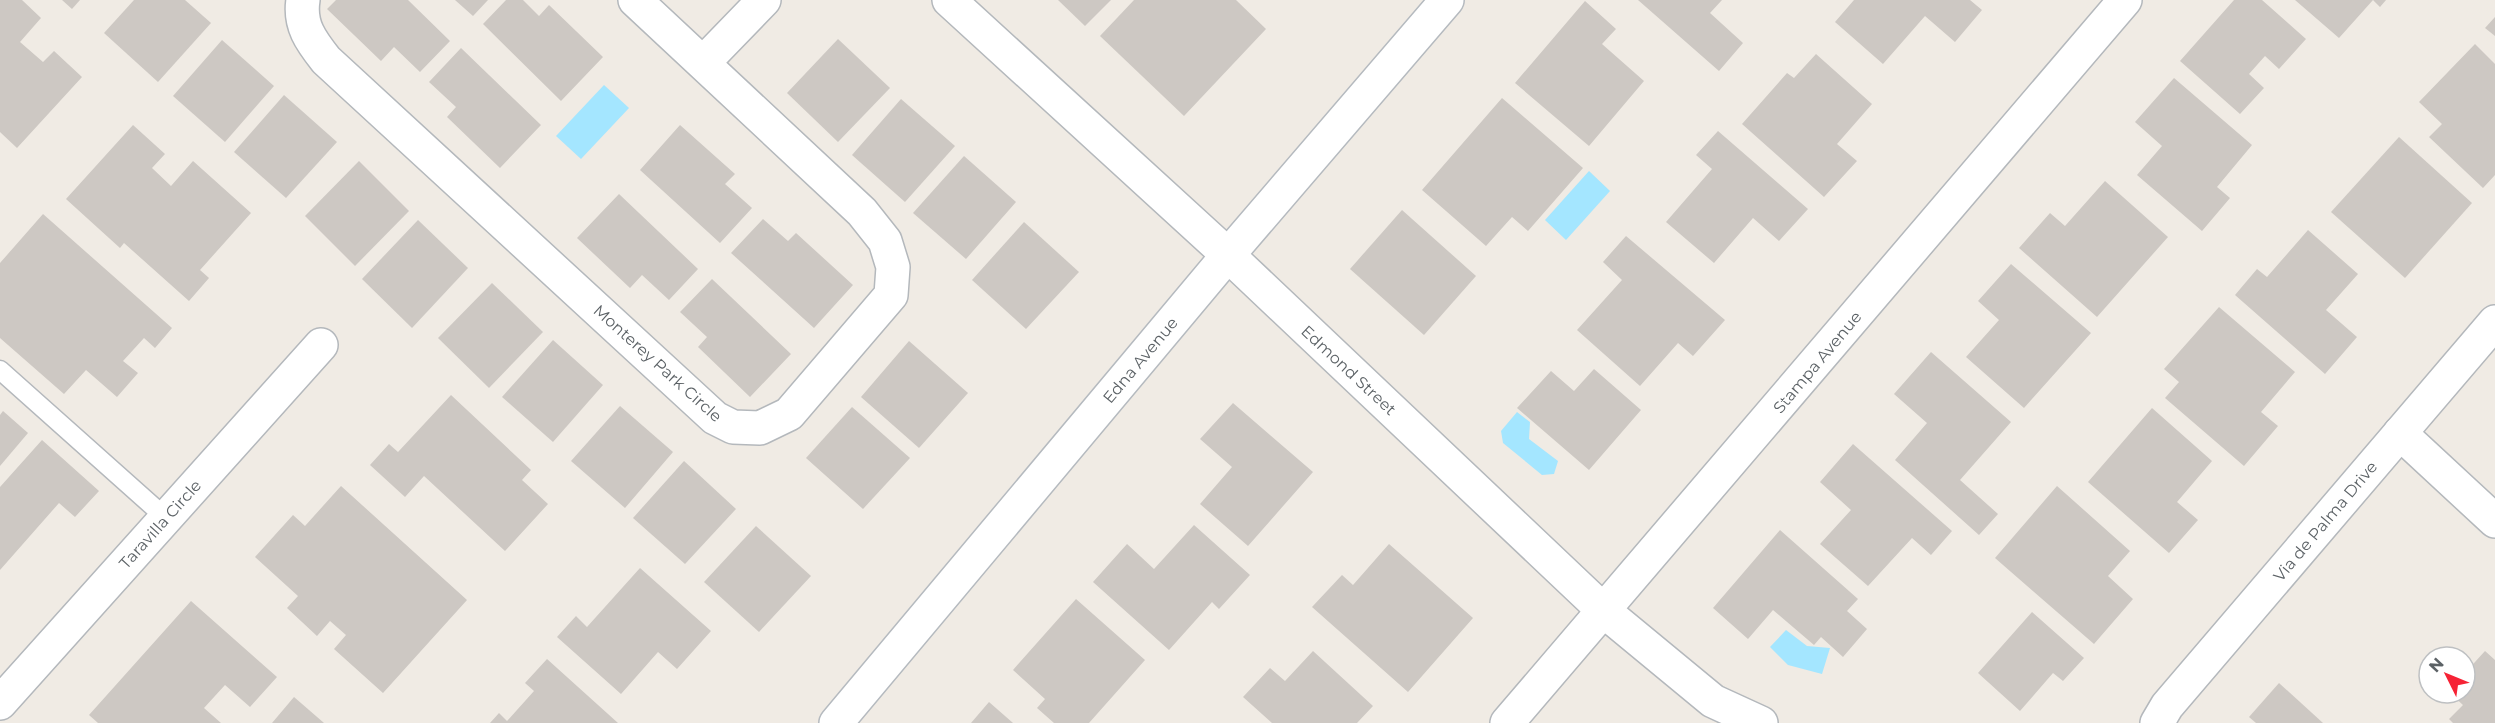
<svg xmlns="http://www.w3.org/2000/svg" width="2495" height="723" font-family="Montserrat,sans-serif">
  <rect width="100%" height="100%" fill="#f0ebe4"/>
  <!-- water -->
  <g fill="#a4e6ff">
    <polygon points="604,85 629,108 581,159 556,136"/>
    <polygon points="1589,171 1610,191 1566,240 1545,220"/>
    <polygon points="1517,412 1530,422 1529,439 1558,461 1554,474 1542,475 1503,443 1501,431"/>
    <polygon points="1786,630 1807,646 1830,648 1822,674 1788,665 1770,647"/>
  </g>
  <!-- building -->
  <g fill="#cdc8c3">
    <polygon points="0,0 22,0 41,18 20,42 43,62 54,51 82,77 17,148 0,132"/>
    <polygon points="62,0 80,0 72,9"/>
    <polygon points="134,0 185,0 211,23 158,82 104,33"/>
    <polygon points="336,0 408,0 450,41 420,72 394,47 381,61 327,9"/>
    <polygon points="455,0 488,0 473,16"/>
    <polygon points="506,0 523,0 539,16 549,5 603,57 561,101 483,24"/>
    <polygon points="1058,0 1111,0 1085,26"/>
    <polygon points="1134,0 1236,0 1266,29 1184,116 1100,36"/>
    <polygon points="1638,0 1722,0 1710,13 1743,43 1719,71"/>
    <polygon points="1854,0 1970,0 1982,10 1955,42 1925,16 1883,64 1835,22"/>
    <polygon points="2234,0 2262,0 2306,39 2279,69 2265,56 2249,74 2264,88 2240,114 2180,61"/>
    <polygon points="2295,0 2386,0 2380,7 2373,0 2339,38"/>
    <polygon points="1585,1 1616,29 1602,44 1644,81 1589,146 1515,83"/>
    <polygon points="2495,17 2495,36 2485,28"/>
    <polygon points="838,39 890,88 838,142 787,93"/>
    <polygon points="222,40 274,86 225,142 173,96"/>
    <polygon points="2475,44 2495,64 2495,175 2483,188 2429,137 2442,124 2419,102"/>
    <polygon points="461,48 541,125 500,168 447,117 456,107 429,82"/>
    <polygon points="1816,54 1872,104 1837,144 1857,161 1824,197 1742,124 1787,73 1794,78"/>
    <polygon points="2174,78 2252,145 2217,187 2230,198 2202,231 2137,175 2162,146 2135,122"/>
    <polygon points="284,95 337,142 286,198 234,152"/>
    <polygon points="1502,98 1583,168 1528,231 1512,217 1486,246 1422,190"/>
    <polygon points="901,99 955,146 905,202 852,155"/>
    <polygon points="133,125 165,154 152,168 171,186 193,161 251,213 200,270 209,278 189,301 124,243 120,248 66,199"/>
    <polygon points="680,125 735,174 725,184 752,208 720,243 640,170"/>
    <polygon points="1718,131 1808,209 1779,241 1753,218 1714,263 1666,222 1712,169 1696,155"/>
    <polygon points="2399,137 2472,203 2405,278 2331,212"/>
    <polygon points="964,156 1016,202 966,259 913,213"/>
    <polygon points="359,161 409,211 355,266 305,216"/>
    <polygon points="2105,181 2168,237 2097,317 2019,248 2050,213 2065,226"/>
    <polygon points="619,194 698,269 669,300 642,275 630,288 577,238"/>
    <polygon points="1402,210 1476,276 1424,335 1350,269"/>
    <polygon points="43,214 172,328 155,348 144,338 123,361 138,373 117,397 86,370 64,394 0,338 0,263"/>
    <polygon points="763,219 788,241 796,233 853,285 814,328 731,253"/>
    <polygon points="418,220 468,268 412,328 362,279"/>
    <polygon points="1024,222 1079,272 1026,329 972,280"/>
    <polygon points="2308,230 2358,274 2326,310 2357,337 2325,374 2235,295 2257,269 2267,277"/>
    <polygon points="1626,236 1725,320 1693,356 1678,343 1640,386 1577,330 1622,280 1603,262"/>
    <polygon points="2011,264 2091,333 2024,408 1966,357 1999,320 1978,301"/>
    <polygon points="712,279 791,354 750,397 698,347 707,337 680,312"/>
    <polygon points="492,283 543,332 489,388 438,338"/>
    <polygon points="2219,307 2295,372 2261,412 2278,426 2244,466 2165,398 2179,382 2164,369"/>
    <polygon points="553,340 603,385 553,442 502,397"/>
    <polygon points="909,341 968,393 919,448 861,397"/>
    <polygon points="1931,352 2011,422 1960,480 1998,514 1979,535 1895,460 1927,423 1894,394"/>
    <polygon points="1594,369 1641,410 1589,470 1517,408 1551,371 1574,391"/>
    <polygon points="451,395 531,470 522,480 548,504 505,551 424,476 405,497 370,465 389,444 398,452"/>
    <polygon points="1233,403 1313,472 1248,546 1200,504 1232,467 1200,439"/>
    <polygon points="620,406 673,452 625,508 571,461"/>
    <polygon points="852,407 910,458 863,509 806,458"/>
    <polygon points="2152,408 2212,461 2177,502 2198,520 2169,553 2088,482"/>
    <polygon points="3,411 28,433 0,466 0,415"/>
    <polygon points="42,440 99,491 75,517 59,503 0,570 0,487"/>
    <polygon points="1853,444 1952,531 1931,555 1912,538 1868,586 1820,544 1851,510 1820,482"/>
    <polygon points="684,461 736,509 685,564 633,518"/>
    <polygon points="341,486 467,600 383,693 334,649 346,635 330,621 317,636 287,608 298,596 255,557 293,515 305,526"/>
    <polygon points="2057,486 2130,551 2108,576 2133,599 2094,644 1995,558"/>
    <polygon points="1194,525 1250,575 1219,609 1212,602 1169,650 1093,582 1127,544 1154,569"/>
    <polygon points="756,526 811,576 759,632 704,582"/>
    <polygon points="1780,530 1858,599 1847,611 1867,629 1843,657 1821,637 1814,645 1773,610 1748,639 1713,608"/>
    <polygon points="1389,544 1473,618 1408,692 1312,607 1342,575 1353,585"/>
    <polygon points="640,568 711,631 677,669 658,652 621,694 557,637 576,616 587,627"/>
    <polygon points="1076,599 1145,660 1089,723 1054,723 1037,708 1045,699 1013,670"/>
    <polygon points="191,601 277,677 250,707 225,685 204,708 221,723 98,723 89,715"/>
    <polygon points="2032,612 2084,658 2063,681 2053,673 2020,711 1978,673"/>
    <polygon points="1313,651 1373,706 1357,723 1272,723 1243,697 1270,668 1285,681"/>
    <polygon points="2485,651 2495,660 2495,723 2453,723 2449,719 2463,705 2450,693 2465,693 2465,673"/>
    <polygon points="547,659 618,723 490,723 499,713 507,721 534,691 525,683"/>
    <polygon points="2279,683 2323,723 2256,723 2249,717"/>
    <polygon points="294,697 324,723 272,723"/>
    <polygon points="989,702 1013,723 971,723"/>
  </g>
  <g fill="none" stroke-linecap="round" stroke-linejoin="round">
    <defs>
      <polyline id="lane" points="0,370 166,518"/>
      <g id="street">
        <path d="M303,0C299,25 311,41 326,60L715,418L733,427L760,428L789,414L891,295L893,267L885,241L862,212L635,0"/>
        <polyline points="949,0 1228,255 1604,611 1713,701 1761,723"/>
        <polyline points="703,63 764,0"/>
        <polyline points="2400,433 2495,521"/>
        <polyline points="0,703 321,345"/>
        <polyline points="1507,723 2125,0"/>
        <polyline points="2157,723 2167,706 2495,322"/>
      </g>
      <polyline id="secondary" points="836,723 1228,255 1447,0"/>
    </defs>
    <!-- lane casing -->
    <use href="#lane" stroke="#b4b8bc" stroke-width="21"/>
    <!-- street casing -->
    <use href="#street" stroke="#b4b8bc" stroke-width="36"/>
    <!-- secondary casing -->
    <use href="#secondary" stroke="#b5babf" stroke-width="36"/>
    <!-- lane -->
    <use href="#lane" stroke="#fff" stroke-width="18"/>
    <!-- street -->
    <use href="#street" stroke="#fff" stroke-width="33"/>
    <!-- secondary -->
    <use href="#secondary" stroke="#fff" stroke-width="33"/>
  </g>
  <g text-anchor="middle" stroke-width="6" stroke-linejoin="round" paint-order="stroke">
    <!-- street labels -->
    <g font-size="16" fill="#5c6266" stroke="#fff">
      <text transform="translate(1140 360) rotate(-50)" y="6">Edna Avenue</text>
      <text transform="translate(1817 362) rotate(-50)" y="6">Stampa Avenue</text>
      <text transform="translate(658 363) rotate(42)" y="6">Monterey Park Circle</text>
      <text transform="translate(1349 370) rotate(43)" y="6">Edmond Street</text>
      <text transform="translate(2325 521) rotate(-50)" y="6">Via de Palma Drive</text>
      <text transform="translate(160 524) rotate(-48)" y="6">Taravilla Circle</text>
    </g>
  </g>
  <!-- north arrow -->
  <g transform="translate(2447 675) rotate(313)"><circle r="28" fill="#ffffff" stroke="#bec0c2" stroke-width="1.5"/>
  <path d="M0-4.5L10 22L0 15L-10 22Z" fill="#f62335"/>
  <text y="-9" font-size="16" font-weight="bold" text-anchor="middle" fill="#5c6266">N</text>
  </g>
</svg>
